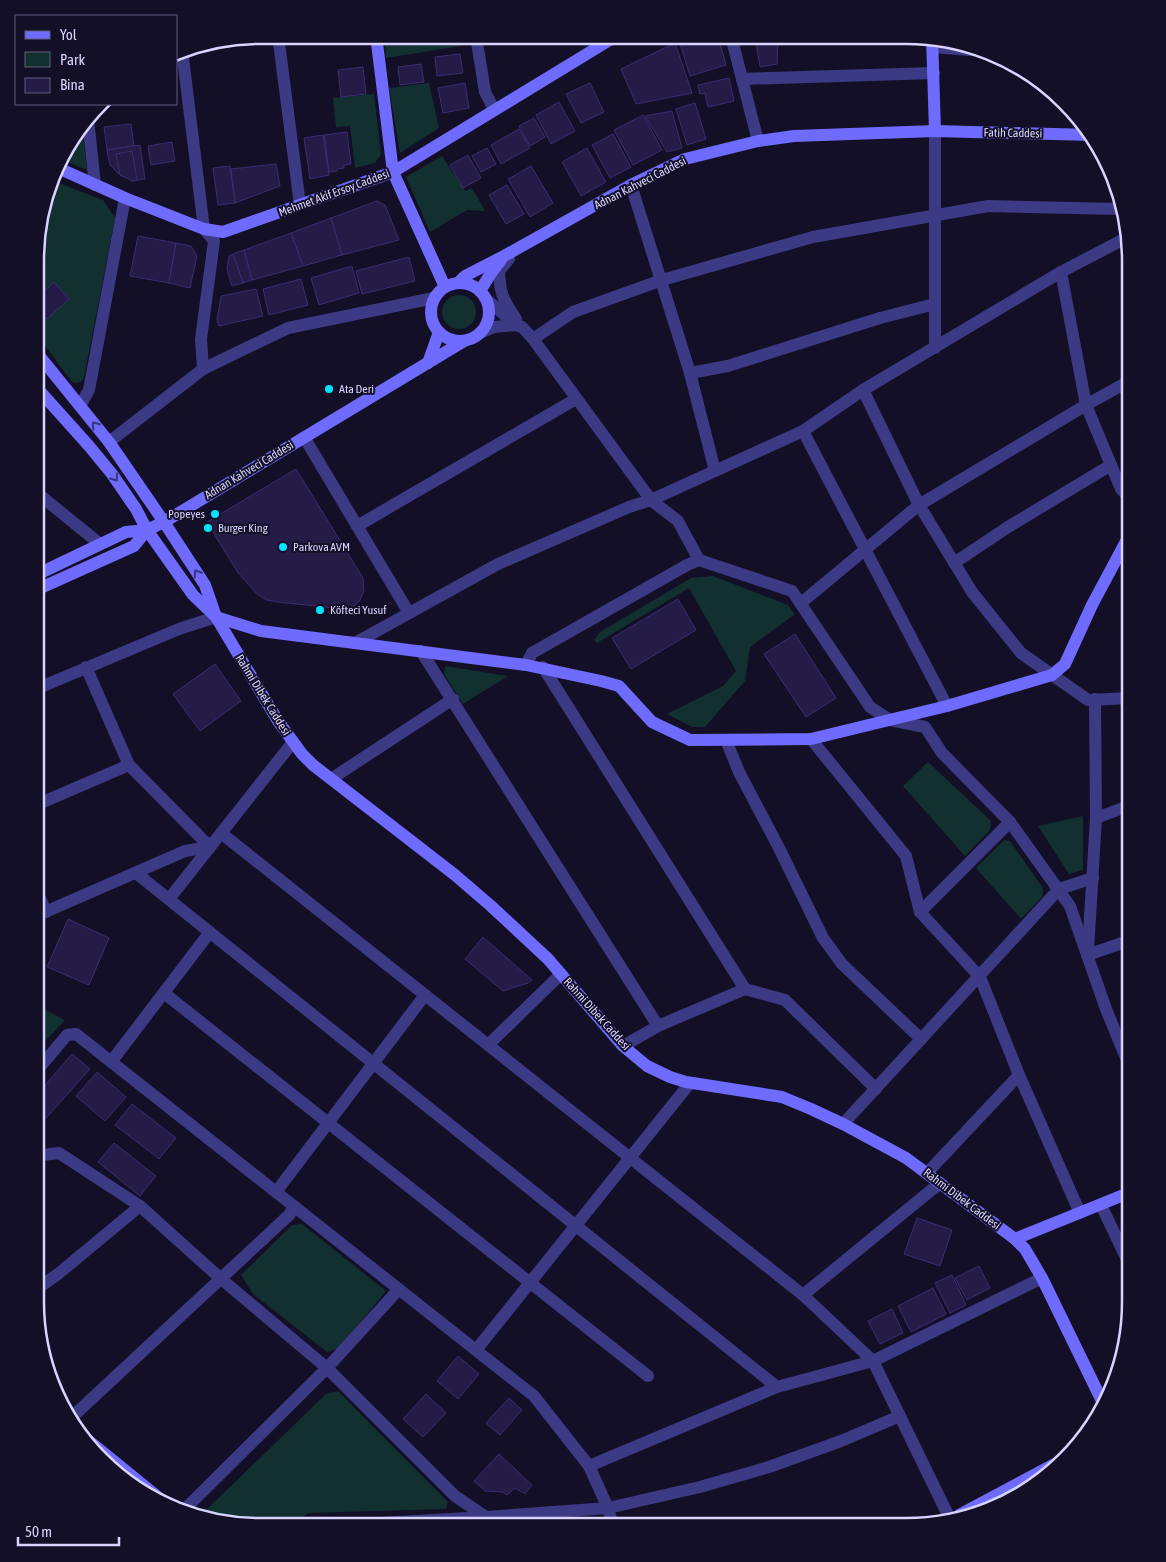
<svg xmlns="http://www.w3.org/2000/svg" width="1166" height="1562" font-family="'Asap Condensed',sans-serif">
  <rect width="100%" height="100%" fill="#130f26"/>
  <!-- green -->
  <g fill="#12302f">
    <polygon points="384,35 465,36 467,45 386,58"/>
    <polygon points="429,83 439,128 400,153 389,88"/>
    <polygon points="374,94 381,154 375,163 355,168 350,126 336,127 333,98"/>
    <polygon points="82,127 87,170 61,159 65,147"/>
    <polygon points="442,156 465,191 472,188 485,211 467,210 430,232 406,177"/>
    <polygon points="53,181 103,200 115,218 85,372 83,380 78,383 72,382 37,335 37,230"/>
    <circle cx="459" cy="312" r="17"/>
    <polygon points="713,576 788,605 795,614 750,647 745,681 705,727 692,727 667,714 723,686 736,671 689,588 597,643 594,640 600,632 691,578"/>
    <polygon points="445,666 508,676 463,704 444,674"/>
    <polygon points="928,762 991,821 990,830 965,856 903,786"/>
    <polygon points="1083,816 1083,870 1069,874 1038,826"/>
    <polygon points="1004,840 1010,841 1043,888 1042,897 1021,919 976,868"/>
    <polygon points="36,1005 65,1020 35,1052"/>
    <polygon points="302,1224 386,1291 339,1348 327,1352 253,1294 241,1275 292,1225"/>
    <polygon points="338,1391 448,1502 446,1509 308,1513 293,1525 230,1525 210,1517 204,1512 326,1394"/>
  </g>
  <!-- building -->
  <g fill="#241b47" stroke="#3b2d73">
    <polygon points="703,36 718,36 726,65 690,76 680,43"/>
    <polygon points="755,36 778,37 777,64 760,67"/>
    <polygon points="675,43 692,93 636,104 621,69"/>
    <polygon points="460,54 463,73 437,76 435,57"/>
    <polygon points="421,64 424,82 400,85 398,67"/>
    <polygon points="363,67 366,94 341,97 338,70"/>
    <polygon points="729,78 734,101 708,107 705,93 700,94 698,85"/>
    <polygon points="465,83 469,108 443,113 438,88"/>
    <polygon points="590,83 604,112 581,123 566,94"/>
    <polygon points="559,102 575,131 551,144 536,115"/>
    <polygon points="695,103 706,139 687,145 676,109"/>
    <polygon points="672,111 682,148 667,152 645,116"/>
    <polygon points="643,115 662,150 633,165 614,130"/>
    <polygon points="534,118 545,137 530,146 519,126"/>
    <polygon points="131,124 134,146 107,150 104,127"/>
    <polygon points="519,129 530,148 501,164 491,145"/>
    <polygon points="347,132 351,164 344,165 344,168 337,169 337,171 329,172 324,135"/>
    <polygon points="613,134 631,167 610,178 592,145"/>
    <polygon points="323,135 329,175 310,179 304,138"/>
    <polygon points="172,142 175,161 151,165 148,146"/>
    <polygon points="140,145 145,179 133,181 120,175 110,165 107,150"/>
    <polygon points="487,148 496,164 481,172 472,156"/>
    <polygon points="587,148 606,182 581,196 562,162"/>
    <polygon points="132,151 137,180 133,181 120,175 116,154"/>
    <polygon points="468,155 481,178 463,188 450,165"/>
    <polygon points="276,164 280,186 235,203 231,169"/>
    <polygon points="230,166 235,203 218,205 213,168"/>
    <polygon points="531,166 553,203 530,217 508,179"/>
    <polygon points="507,185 524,214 506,224 489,195"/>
    <polygon points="377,201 385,205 399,240 342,255 331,218"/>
    <polygon points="331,218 342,255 303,266 291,233"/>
    <polygon points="291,233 303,266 252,280 244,250"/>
    <polygon points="138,236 176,243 169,283 130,276"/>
    <polygon points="176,243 191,246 197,256 190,288 169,283"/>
    <polygon points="244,250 252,280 243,283 233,254"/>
    <polygon points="233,254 243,283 232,286 227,269 229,256"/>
    <polygon points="409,257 415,281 362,294 356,271"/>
    <polygon points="352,266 359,293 319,305 311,278"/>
    <polygon points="301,279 308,305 269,315 263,289"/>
    <polygon points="54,282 69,299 47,319 37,308 37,297"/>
    <polygon points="256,289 263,316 219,326 217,320 221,296"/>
    <polygon points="296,469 363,578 364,591 360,600 354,606 345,609 277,602 267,600 257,594 238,573 207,522"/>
    <polygon points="678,599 696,630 631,669 612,638"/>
    <polygon points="795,634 836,698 806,717 764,654"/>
    <polygon points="215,664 241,701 200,731 173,694"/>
    <polygon points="68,919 109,938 89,985 47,967"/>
    <polygon points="483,937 532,980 528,983 503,991 465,959"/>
    <polygon points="72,1054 90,1069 46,1118 36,1110 36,1096"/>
    <polygon points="97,1072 126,1097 105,1121 76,1096"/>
    <polygon points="132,1104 176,1138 159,1159 115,1125"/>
    <polygon points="114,1143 156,1176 140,1196 98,1162"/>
    <polygon points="917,1218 952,1230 940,1266 904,1254"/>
    <polygon points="979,1266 990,1288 967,1300 955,1278"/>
    <polygon points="952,1275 966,1305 950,1313 935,1283"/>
    <polygon points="933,1288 946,1314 911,1332 898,1306"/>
    <polygon points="892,1309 903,1333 880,1344 868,1321"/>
    <polygon points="458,1356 479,1374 458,1399 437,1381"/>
    <polygon points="426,1394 446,1413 423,1437 403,1419"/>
    <polygon points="509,1398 522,1410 500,1435 486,1423"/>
    <polygon points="499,1454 532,1485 525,1494 515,1488 507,1495 503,1492 485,1491 474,1481"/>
  </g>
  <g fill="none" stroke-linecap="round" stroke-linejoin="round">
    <!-- street -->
    <g stroke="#3d3a85" stroke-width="12">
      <polyline points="278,35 300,205"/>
      <polyline points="476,36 485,92 494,109"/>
      <polyline points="731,36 758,141"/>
      <polyline points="933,47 970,50"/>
      <polyline points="182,50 204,229 214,241 201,339 203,369"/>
      <polyline points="742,79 934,73"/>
      <polyline points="88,119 95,185"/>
      <polyline points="935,131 935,348"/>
      <polyline points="631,185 690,373 715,471"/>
      <path d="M509,259L499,271C500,295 503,299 516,319"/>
      <polyline points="1061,272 1086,405 1121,489 1131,499"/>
      <polyline points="485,298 516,325 522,327 533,339 651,500 678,521 699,560"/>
      <polyline points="480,333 494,327 516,325"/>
      <polyline points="533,339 573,312 662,280 813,237 988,206 1119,209"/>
      <polyline points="690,373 728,366 880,318 935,304"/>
      <polyline points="863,390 919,505 972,592 1021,653 1088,700 1131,698"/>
      <polyline points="80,406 89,390 125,198"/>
      <polyline points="803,431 947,706"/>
      <polyline points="304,437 409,613"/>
      <polyline points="109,442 203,369 288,328 434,298"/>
      <polyline points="36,492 100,544"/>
      <polyline points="357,526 576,399"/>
      <polyline points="954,563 1008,527 1111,465"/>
      <polyline points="801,603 919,505 1086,405 1131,380"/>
      <polyline points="355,643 498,564 629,507 651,500 803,431 863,390 1061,272 1126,238"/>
      <polyline points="421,651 658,1026"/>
      <polyline points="526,665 532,653 687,565 699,560 792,591 870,707 890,720 925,727 942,753 1010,822 1070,906 1106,1009 1131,1070"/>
      <polyline points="86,667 129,765 210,847"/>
      <polyline points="543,667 745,989"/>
      <polyline points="36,689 179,629 216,617"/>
      <polyline points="811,739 906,856 920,912 980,977 1019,1075 1080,1213"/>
      <polyline points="726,740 739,772 779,848 823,938 842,964 921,1039"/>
      <polyline points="331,779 453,699"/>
      <polyline points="36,805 129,765"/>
      <polyline points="1096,818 1131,805"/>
      <polyline points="221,833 803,1295 873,1361 949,1517"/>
      <polyline points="136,873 777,1387"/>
      <polyline points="36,889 46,912"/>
      <polyline points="169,899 293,742"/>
      <polyline points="920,912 1010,822"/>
      <polyline points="36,916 185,851 210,847"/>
      <polyline points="1088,950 1096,818 1095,699"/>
      <polyline points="1087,955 1131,940"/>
      <polyline points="164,993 648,1376"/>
      <polyline points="488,1045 561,974"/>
      <polyline points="623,1046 658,1026 745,989 785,1000 876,1089"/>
      <polyline points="111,1062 210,932"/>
      <polyline points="35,1073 67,1035 76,1034 534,1396 589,1466 608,1508 613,1526"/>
      <polyline points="843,1124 1059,889 1093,878"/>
      <polyline points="35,1156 59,1153 140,1206 220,1278 327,1368 455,1496 486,1517 608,1508 700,1487 769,1467 841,1441 900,1416"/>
      <polyline points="927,1173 1019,1075"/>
      <polyline points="276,1192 425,995"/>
      <polyline points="1101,1205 1131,1268"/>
      <polyline points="35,1290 58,1274 140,1206"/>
      <polyline points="803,1295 940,1183"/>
      <polyline points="476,1350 690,1083"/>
      <polyline points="70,1419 289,1215 294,1206"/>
      <polyline points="589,1466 777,1387 873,1361 1042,1278"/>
      <polyline points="186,1508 327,1368 399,1289"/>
      <polyline points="344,1525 486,1517"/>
    </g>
    <!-- secondary -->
    <g stroke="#6f6bff" stroke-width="12">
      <polyline points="376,35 393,172 445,287"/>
      <polyline points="932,37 935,131"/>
      <polyline points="58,168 125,198 204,229 223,232 393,172 613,38 618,36"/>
      <polyline points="458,283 465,276 504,256 631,185 685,159 758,141 794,136 935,131 1091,135"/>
      <circle cx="460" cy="312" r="29"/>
      <polyline points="480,291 491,273 501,260"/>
      <polyline points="37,353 109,442 164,522 205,585 216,617 278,721 302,754 313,765 455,875 491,906 548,959 623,1046 647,1066 670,1077 686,1082 782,1097 811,1109 843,1124 906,1158 1015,1239 1025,1249 1042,1278 1104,1405"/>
      <polyline points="428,363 439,332"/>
      <polyline points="37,388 89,446 112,474 136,509 147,530 193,595 216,617 261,631 526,665 601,681 619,686 652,722 690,740 811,739 947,706 1052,675 1065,664 1092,605 1131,532"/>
      <polyline points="36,575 126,532 147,530 164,522 464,341"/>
      <polyline points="36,590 134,546 147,530"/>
      <polyline points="1015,1239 1131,1192"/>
      <polyline points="79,1433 159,1498"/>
      <polyline points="959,1515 1066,1458"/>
    </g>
  </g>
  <!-- one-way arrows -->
  <defs><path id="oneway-chevron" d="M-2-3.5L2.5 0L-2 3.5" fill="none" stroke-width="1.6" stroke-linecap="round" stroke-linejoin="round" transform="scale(1.25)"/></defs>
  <g stroke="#38347d">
    <use href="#oneway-chevron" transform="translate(95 425) rotate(-129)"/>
    <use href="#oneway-chevron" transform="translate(115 478) rotate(54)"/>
    <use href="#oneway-chevron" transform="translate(197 573) rotate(-123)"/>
  </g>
  <!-- markers -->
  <g fill="#00e5ff" stroke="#130f26" stroke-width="2">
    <circle cx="329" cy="389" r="5"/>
    <circle cx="215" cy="514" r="5"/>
    <circle cx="208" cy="528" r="5"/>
    <circle cx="283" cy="547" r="5"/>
    <circle cx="320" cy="610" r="5"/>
  </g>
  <g text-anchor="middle" stroke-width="4" stroke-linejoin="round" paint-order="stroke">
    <!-- street labels -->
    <g font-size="12" fill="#d9d4ff" stroke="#130f26">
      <text transform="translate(1013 133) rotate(1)" y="4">Fatih Caddesi</text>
      <text transform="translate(640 183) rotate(-27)" y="4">Adnan Kahveci Caddesi</text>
      <text transform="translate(334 193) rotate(-20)" y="4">Mehmet Akif Ersoy Caddesi</text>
      <text transform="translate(249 470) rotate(-31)" y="4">Adnan Kahveci Caddesi</text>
      <text transform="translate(263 695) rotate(58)" y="4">Rahmi Dibek Caddesi</text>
      <text transform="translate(597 1014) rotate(48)" y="4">Rahmi Dibek Caddesi</text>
      <text transform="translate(962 1199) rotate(37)" y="4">Rahmi Dibek Caddesi</text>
    </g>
    <!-- poi labels -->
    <g font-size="12" fill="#d9d4ff" stroke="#130f26" text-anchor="start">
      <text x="339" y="393">Ata Deri</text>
      <text x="205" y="518" text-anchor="end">Popeyes</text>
      <text x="218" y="532">Burger King</text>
      <text x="293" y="551">Parkova AVM</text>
      <text x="330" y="614">Köfteci Yusuf</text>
    </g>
  </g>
  <!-- crop -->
  <path d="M0 0H1166V1562H0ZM260 44H906A216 216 0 0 1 1122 260V1302A216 216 0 0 1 906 1518H260A216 216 0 0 1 44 1302V260A216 216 0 0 1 260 44Z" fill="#130f26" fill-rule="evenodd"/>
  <path fill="none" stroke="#d9d4ff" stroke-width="2.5" d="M260 44H906A216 216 0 0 1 1122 260V1302A216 216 0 0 1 906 1518H260A216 216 0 0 1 44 1302V260A216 216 0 0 1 260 44Z"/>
  <!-- legend -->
  <rect x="15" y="15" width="162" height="90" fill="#130f26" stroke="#625e7d"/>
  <rect x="25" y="31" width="25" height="8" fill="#6f6bff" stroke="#625e7d"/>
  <text x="60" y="40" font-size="15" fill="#d9d4ff">Yol</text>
  <rect x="25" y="52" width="25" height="15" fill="#12302f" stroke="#625e7d"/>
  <text x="60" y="65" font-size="15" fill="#d9d4ff">Park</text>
  <rect x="25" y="78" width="25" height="15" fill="#241b47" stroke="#625e7d"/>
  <text x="60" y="90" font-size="15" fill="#d9d4ff">Bina</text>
  <!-- scale -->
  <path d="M18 1537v8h101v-8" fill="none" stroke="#d9d4ff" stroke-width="2.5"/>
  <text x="25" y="1537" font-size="15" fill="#d9d4ff" stroke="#130f26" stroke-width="4" paint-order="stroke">50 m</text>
</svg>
